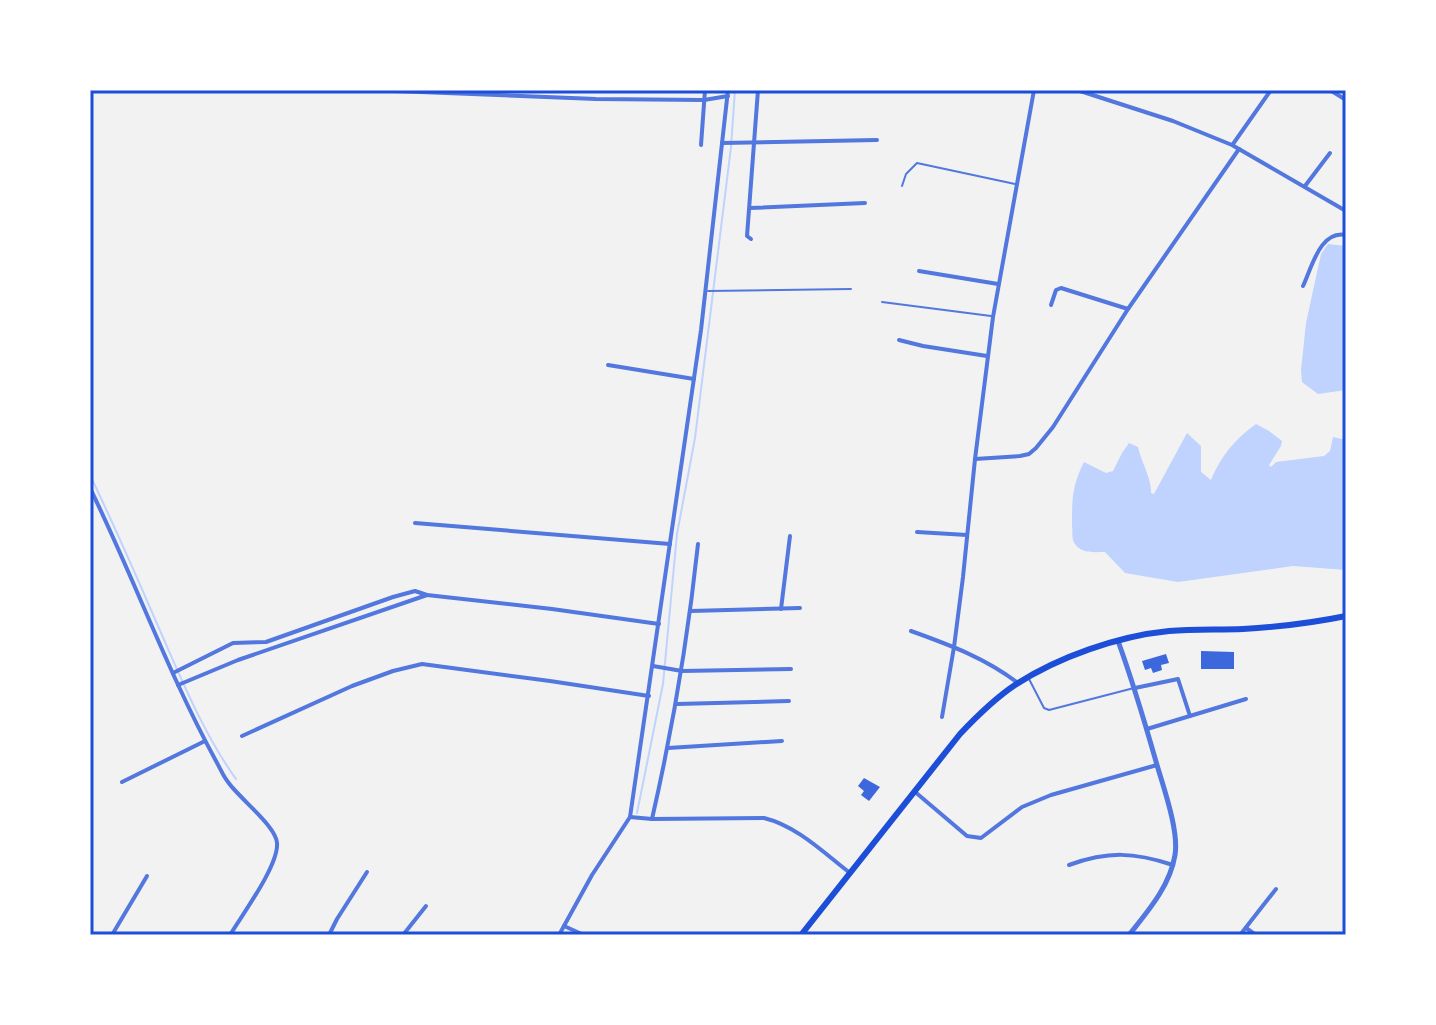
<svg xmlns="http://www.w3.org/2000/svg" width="1436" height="1025" font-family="'Public Sans',sans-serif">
  <rect width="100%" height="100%" fill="#f2f2f2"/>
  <!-- water -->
  <g fill="#bfd3fe">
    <polygon points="1328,244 1346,246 1346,390 1318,394 1302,382 1301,370 1306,323 1321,254"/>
    <path d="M1256,424L1269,431L1282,441L1281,446L1269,465L1271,467L1276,462L1324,456L1330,451L1333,437L1346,440V570L1293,566L1178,582L1125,573L1105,552C1094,552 1082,554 1075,544C1071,539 1073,532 1072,525C1072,499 1072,486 1084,462L1106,473L1113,471L1122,453L1129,443L1138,447C1141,461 1152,480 1151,493L1154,494L1187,433L1201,446V472L1211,480C1220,457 1235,439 1256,424Z"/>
  </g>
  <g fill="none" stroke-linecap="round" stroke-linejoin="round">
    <!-- stream -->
    <g stroke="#bfd3fe" stroke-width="2">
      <path d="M90,475C114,525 136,575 158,626C181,678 203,733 236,779"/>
      <polyline points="637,813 663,684 677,534 695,438 731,147 735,90"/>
    </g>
  </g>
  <!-- building -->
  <g fill="#3d67dc">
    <polygon points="1201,651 1234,652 1234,669 1201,669"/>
    <polygon points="1166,654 1169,663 1161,665 1162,670 1153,673 1151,668 1145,670 1142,661"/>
    <polygon points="864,778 880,787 869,801 861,795 864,791 858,786"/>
  </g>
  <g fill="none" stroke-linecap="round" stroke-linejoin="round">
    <!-- service -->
    <g stroke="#5277de" stroke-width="2">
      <polyline points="902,186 906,174 917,163 1015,184"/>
      <polyline points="708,291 851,289"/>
      <polyline points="882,302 991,316"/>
      <polyline points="1029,679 1044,708 1049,710 1134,688"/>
    </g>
    <!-- minor -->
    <g stroke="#5277de" stroke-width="4">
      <polyline points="369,90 596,99 704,100 728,96"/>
      <polyline points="1077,90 1173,121 1232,145 1346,211"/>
      <polyline points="1330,90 1346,100"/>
      <polyline points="722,143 877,140"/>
      <polyline points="1233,144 1271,90"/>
      <polyline points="701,145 705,90"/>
      <polyline points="1305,186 1330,153"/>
      <polyline points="750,208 865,203"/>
      <polyline points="751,239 747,236 758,90"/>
      <polyline points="919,271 998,284"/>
      <path d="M1303,286C1312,267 1320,230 1346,235"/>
      <polyline points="1051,305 1056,290 1061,288 1128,309"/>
      <polyline points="899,340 923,346 987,356"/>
      <polyline points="608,365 694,379"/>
      <polyline points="975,459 1020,456 1029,454 1036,448 1053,427 1128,309 1239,149"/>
      <path d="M90,488C134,578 168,673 216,761C220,768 223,776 228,782C239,798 276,826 277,843C279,865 242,915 230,935"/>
      <polyline points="415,523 670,544"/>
      <polyline points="917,532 967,535"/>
      <polyline points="781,609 790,536"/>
      <polyline points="691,611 800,608"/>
      <path d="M911,631C950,645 985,658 1018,683"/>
      <polyline points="653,666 682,671 791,669"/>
      <polyline points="173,673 233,643 266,642 393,597 415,591 427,595 552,609 659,624"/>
      <polyline points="178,685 238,660 427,595"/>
      <polyline points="1135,688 1178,679 1190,716"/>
      <polyline points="677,704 789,701"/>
      <polyline points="942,717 954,647 963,577 975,459 993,317 1034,90"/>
      <polyline points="1147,729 1246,699"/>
      <polyline points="242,736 352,686 393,671 422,664 550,681 649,696"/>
      <polyline points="668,748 782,741"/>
      <polyline points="122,782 205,741"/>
      <polyline points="914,791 967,836 981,838 1022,807 1051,795 1157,765"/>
      <path d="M630,817L652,819L764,818C797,826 824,853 850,873"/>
      <path d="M652,819C673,727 688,638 698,544"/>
      <path d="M1069,865C1108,851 1134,852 1173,865"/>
      <polyline points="564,926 584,935"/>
      <polyline points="1246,928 1256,935"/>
      <polyline points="112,935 147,876"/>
      <polyline points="329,935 337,919 367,872"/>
      <polyline points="403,935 426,906"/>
      <polyline points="559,935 592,875 630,817 701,330 728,90"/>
      <polyline points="1240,935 1276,889"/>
    </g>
    <!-- tertiary -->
    <path stroke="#5277de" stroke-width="5" d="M1118,641C1133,682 1145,723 1157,765C1164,789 1179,831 1175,855C1170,886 1148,911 1129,935"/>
    <!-- primary -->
    <path stroke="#1d4ed8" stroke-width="6" d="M801,935L960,734C977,716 994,699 1015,685C1058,657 1118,636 1169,631C1194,629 1218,630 1243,629C1278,627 1312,623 1346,616"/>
  </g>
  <!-- border -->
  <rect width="1436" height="1025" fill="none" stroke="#ffffff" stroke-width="184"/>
  <rect x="92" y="92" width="1252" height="841" fill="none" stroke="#1d4ed8" stroke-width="3"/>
</svg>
